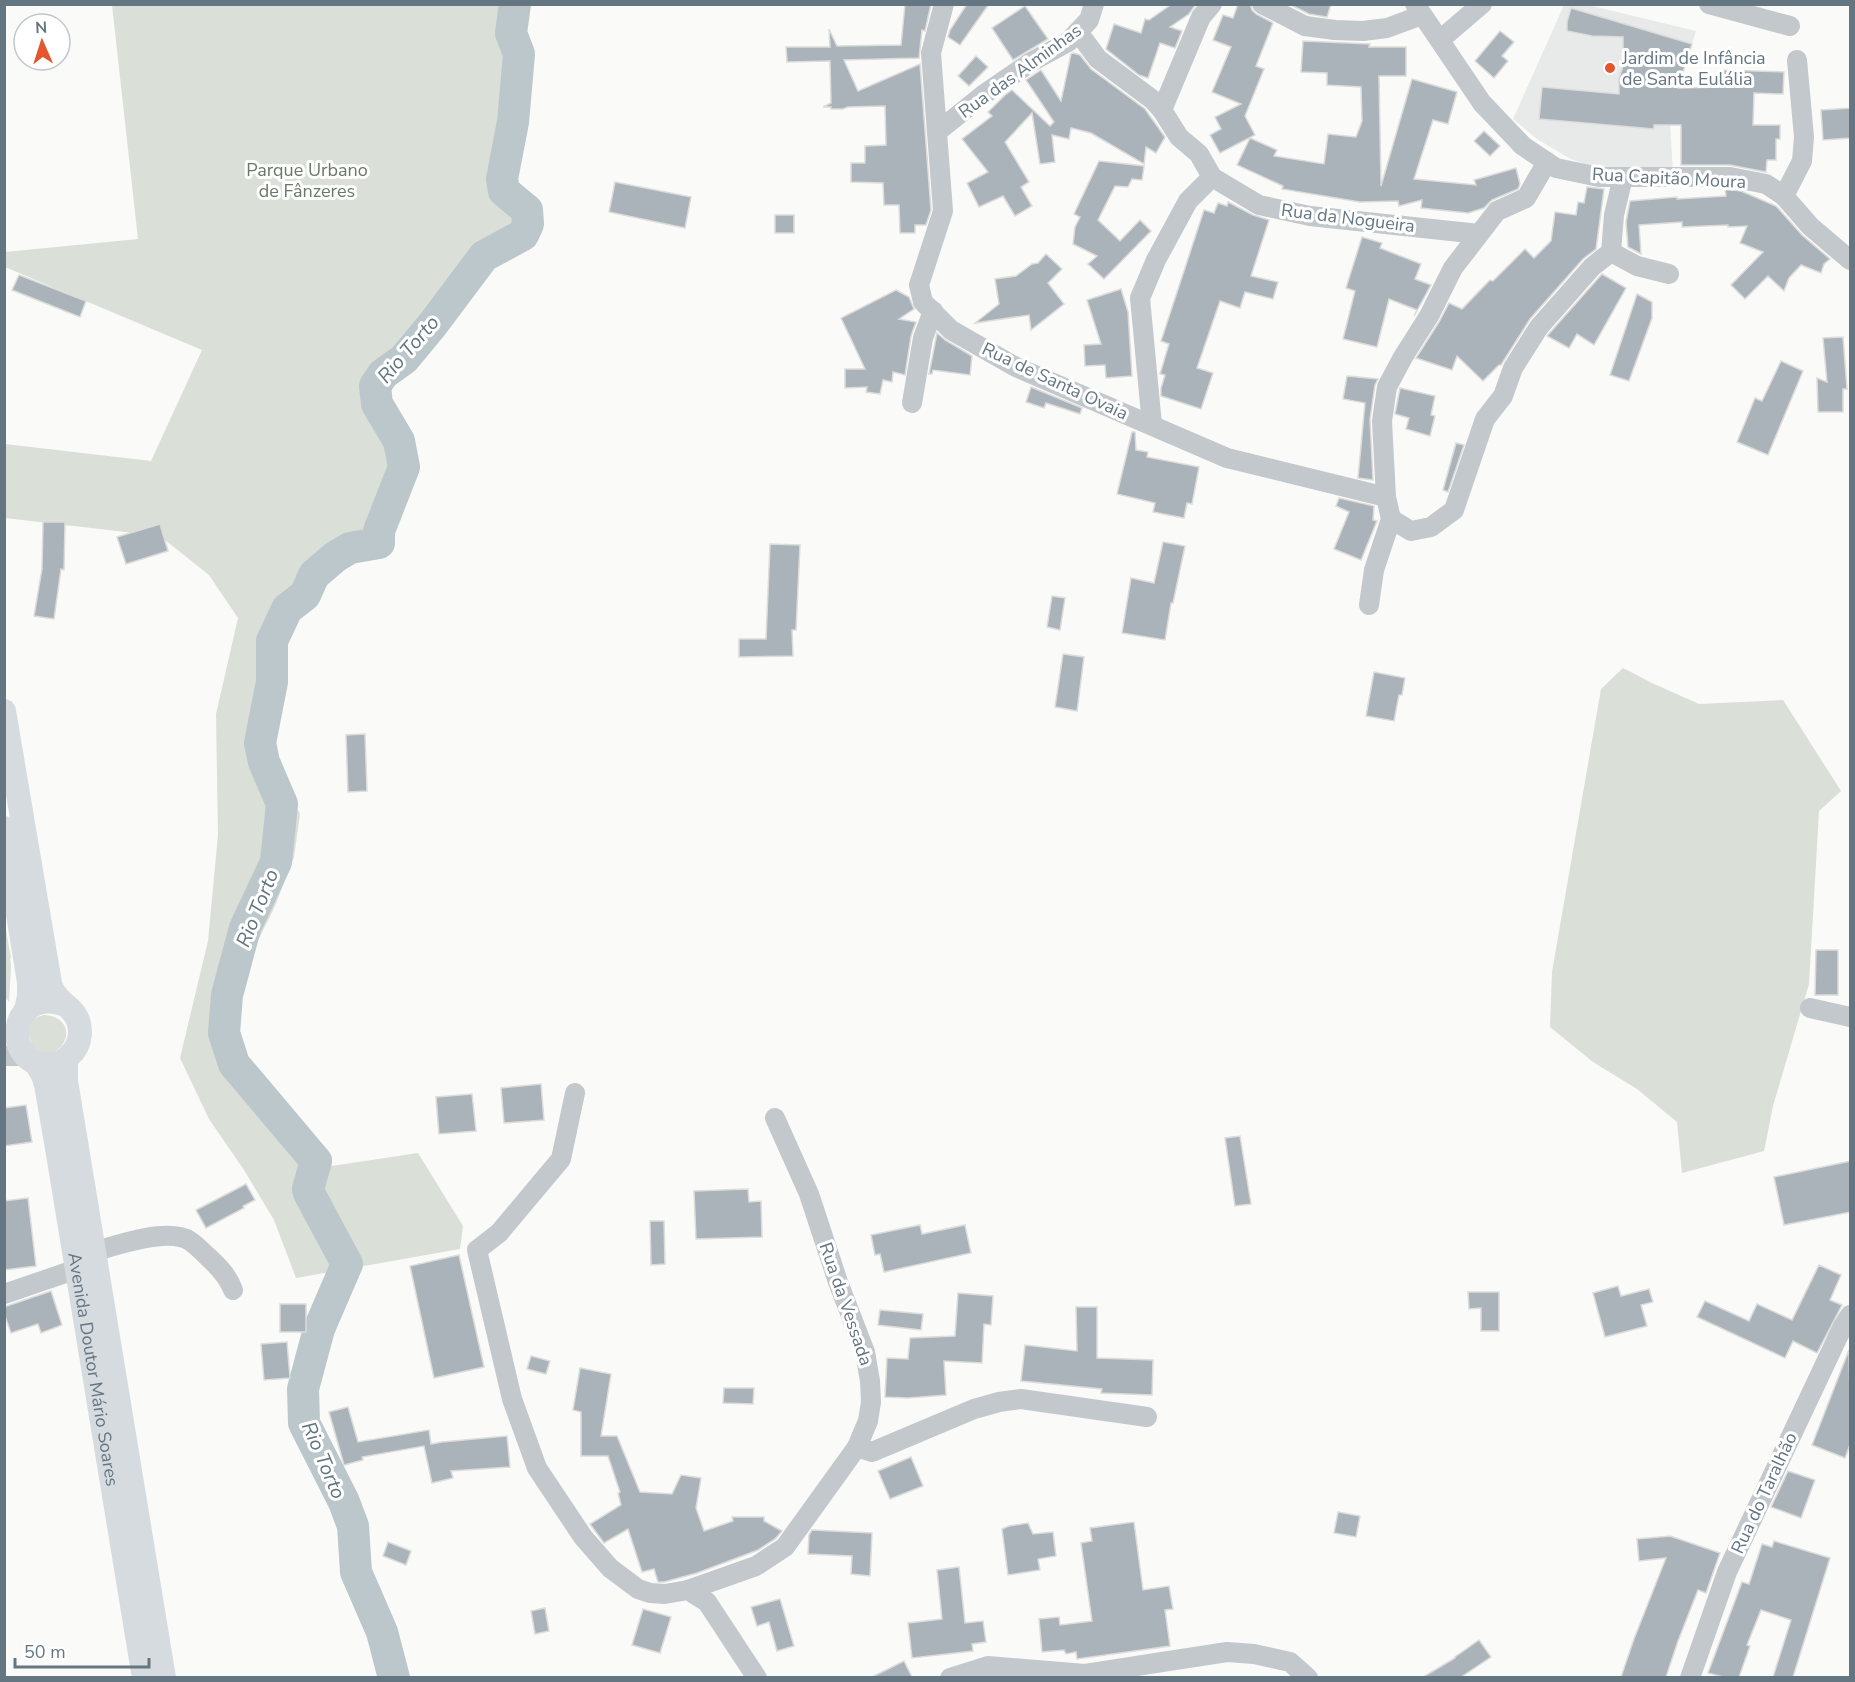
<svg xmlns="http://www.w3.org/2000/svg" width="1855" height="1682" font-family="'Nunito Sans',sans-serif">
  <rect width="100%" height="100%" fill="#fafaf8"/>
  <!-- built -->
  <polygon fill="#e8e9e9" points="1564,5 1588,5 1696,31 1673,104 1669,107 1673,173 1620,171 1586,165 1569,158 1537,139 1513,119"/>
  <!-- green -->
  <g fill="#dadfd7">
    <polygon points="112,5 503,5 500,14 501,34 508,57 492,185 515,213 517,227 495,238 473,252 410,334 365,383 390,444 394,470 377,508 369,534 344,566 325,580 309,597 286,632 273,715 279,770 300,814 294,857 275,906 252,953 235,1028 252,1068 325,1167 418,1153 463,1226 460,1249 296,1278 274,1220 244,1170 209,1119 180,1058 208,941 218,835 216,714 238,618 209,575 160,536 5,518 5,444 151,461 202,350 5,267 5,252 138,239"/>
    <polygon points="1623,668 1652,683 1699,704 1783,700 1841,791 1819,811 1809,984 1773,1106 1764,1151 1682,1173 1677,1122 1637,1089 1593,1062 1550,1027 1552,972 1601,689"/>
    <polygon points="4,919 11,958 10,958 11,966 9,1002 5,997"/>
    <path d="M44,1015C71,1016 74,1044 50,1054L33,1049C28,1033 23,1020 44,1015Z"/>
  </g>
  <g fill="none" stroke-linecap="round" stroke-linejoin="round">
    <!-- river -->
    <polyline stroke="#bbc7cb" stroke-width="32" points="394,1678 382,1632 356,1572 353,1526 344,1502 304,1423 303,1389 319,1329 347,1264 309,1193 308,1189 316,1161 234,1064 224,1033 227,995 245,928 276,862 282,804 264,762 260,743 272,682 272,641 287,609 305,595 314,575 335,557 350,548 379,543 379,531 404,467 399,441 377,404 375,386 383,374 404,359 433,324 484,256 523,235 528,224 527,210 504,191 502,179 513,122 519,54 511,33 515,4"/>
  </g>
  <!-- building -->
  <g fill="#aab3b9" stroke="#dcdcda" stroke-width="1.5">
    <polygon points="905,4 931,4 925,31 922,30 919,58 844,60 858,91 920,64 931,210 926,225 915,225 915,233 900,233 899,205 884,205 883,183 851,182 851,163 865,163 865,146 886,145 885,106 848,107 843,109 831,109 831,107 823,107 831,103 830,61 787,62 786,47 830,47 829,29 837,46 901,45"/>
    <polygon points="967,4 989,4 960,45 948,37 950,30"/>
    <polygon points="1172,4 1196,4 1189,14 1170,27 1182,31 1175,48 1160,43 1148,78 1139,75 1106,49 1114,24 1141,33 1145,19 1149,20"/>
    <polygon points="1238,4 1250,4 1252,10 1256,14 1273,23 1256,66 1264,69 1245,116 1255,135 1220,153 1210,135 1221,129 1215,117 1241,104 1212,92 1231,47 1213,40 1223,15 1233,18"/>
    <polygon points="1289,4 1331,4 1327,17 1309,14"/>
    <polygon points="1025,6 1048,39 1013,60 992,28"/>
    <polygon points="1571,8 1692,44 1678,88 1722,87 1722,70 1784,72 1783,94 1754,93 1753,125 1780,125 1780,139 1776,139 1776,160 1767,160 1766,172 1730,165 1681,165 1681,125 1654,125 1654,129 1539,119 1542,87 1619,94 1619,78 1623,66 1623,37 1592,36 1567,31 1567,22"/>
    <polygon points="1500,31 1514,42 1502,56 1508,61 1494,78 1475,61"/>
    <polygon points="1303,41 1370,44 1369,47 1406,47 1406,76 1379,76 1381,186 1412,79 1457,92 1448,124 1433,120 1414,179 1476,185 1474,180 1516,168 1520,184 1518,189 1492,200 1484,208 1468,213 1421,208 1422,200 1399,206 1398,201 1360,202 1282,189 1283,186 1237,165 1250,138 1277,150 1274,156 1324,164 1328,134 1356,137 1362,121 1361,87 1327,85 1327,73 1301,72"/>
    <polygon points="1073,53 1080,55 1091,69 1145,109 1165,137 1156,153 1146,147 1144,164 1091,133 1071,128 1069,139 1052,135 1055,162 1040,164 1032,113 1005,142 1029,182 1021,187 1032,206 1015,216 1003,196 979,207 967,183 988,172 962,139 992,116 988,112 1005,95 1012,90 1050,126 1054,122 1026,80 1041,70 1061,101 1071,54"/>
    <polygon points="976,56 988,67 969,86 958,76"/>
    <polygon points="1851,108 1851,138 1823,140 1821,110"/>
    <polygon points="1484,131 1500,146 1490,156 1474,141"/>
    <polygon points="1099,161 1144,166 1142,180 1132,179 1128,187 1115,186 1098,220 1120,241 1140,220 1151,231 1104,279 1088,264 1097,256 1073,244 1075,227 1080,217 1074,214"/>
    <polygon points="615,182 691,197 685,228 609,212"/>
    <polygon points="1587,187 1604,189 1596,249 1583,259 1530,319 1501,365 1499,365 1483,381 1457,356 1452,370 1416,358 1439,322 1449,303 1462,309 1490,280 1493,281 1525,249 1534,258 1551,241 1555,212 1576,215 1578,202 1584,203"/>
    <polygon points="1725,189 1741,191 1776,206 1802,235 1830,259 1824,264 1821,273 1801,265 1789,278 1784,291 1768,276 1745,299 1731,285 1763,252 1740,243 1747,226 1728,227 1728,225 1682,227 1682,222 1639,225 1641,254 1628,247 1626,222 1630,201 1677,197 1677,199 1726,196"/>
    <polygon points="1228,202 1253,215 1269,220 1251,276 1278,282 1273,299 1245,292 1240,308 1220,301 1197,368 1213,373 1201,409 1161,396 1161,388 1165,375 1160,374 1169,344 1161,341 1204,210 1214,213 1218,203 1227,206"/>
    <rect x="775" y="215" width="19" height="18"/>
    <polygon points="1362,237 1382,243 1380,248 1421,264 1415,279 1431,285 1414,316 1417,310 1389,299 1377,347 1343,339 1355,291 1346,288"/>
    <polygon points="1046,254 1062,269 1048,283 1064,304 1031,330 1029,315 975,323 999,304 995,279 1016,276 1032,264 1038,263"/>
    <polygon points="1602,274 1626,288 1594,345 1577,334 1569,348 1547,336"/>
    <polygon points="19,275 86,301 80,317 12,290"/>
    <polygon points="1121,289 1128,312 1132,376 1106,378 1105,365 1085,366 1084,345 1101,344 1087,300"/>
    <polygon points="896,290 909,297 914,309 899,319 916,322 911,336 905,375 893,372 892,382 883,380 880,394 866,392 867,387 845,388 845,369 865,369 841,318"/>
    <polygon points="1637,294 1652,302 1652,318 1629,381 1610,375"/>
    <polygon points="937,333 945,340 972,356 970,375 933,370 932,374 929,374"/>
    <polygon points="1843,337 1847,389 1843,389 1843,412 1818,412 1817,378 1827,382 1823,338"/>
    <polygon points="1781,361 1803,371 1768,455 1737,442 1755,398 1762,401"/>
    <polygon points="1347,376 1378,379 1375,385 1370,419 1373,480 1358,478 1365,403 1343,399"/>
    <polygon points="1031,387 1082,408 1080,414 1046,403 1044,408 1026,402"/>
    <polygon points="1400,388 1435,396 1431,415 1435,416 1430,436 1406,429 1409,418 1395,414"/>
    <polygon points="1132,432 1135,432 1136,450 1148,452 1147,457 1199,467 1192,504 1187,503 1184,518 1153,512 1155,503 1117,494"/>
    <polygon points="1456,443 1464,445 1448,492 1443,490"/>
    <polygon points="1339,498 1374,506 1373,520 1377,521 1361,560 1334,549 1349,512 1336,506"/>
    <polygon points="43,522 65,522 64,570 61,569 54,619 34,616 42,569"/>
    <polygon points="160,524 168,551 126,564 117,537"/>
    <polygon points="1163,542 1185,546 1173,603 1171,603 1165,640 1122,633 1131,578 1154,583"/>
    <polygon points="770,544 800,545 796,630 792,630 793,656 739,657 739,639 766,639"/>
    <polygon points="1052,596 1065,598 1060,630 1047,627"/>
    <polygon points="1063,654 1084,657 1077,711 1055,707"/>
    <polygon points="1374,672 1405,678 1402,695 1399,695 1394,721 1366,716"/>
    <polygon points="365,734 367,791 348,792 346,735"/>
    <polygon points="1816,950 1838,950 1838,995 1815,995"/>
    <polygon points="541,1084 544,1120 504,1123 501,1088"/>
    <polygon points="472,1094 476,1131 439,1134 436,1097"/>
    <polygon points="26,1105 32,1142 4,1146 4,1108"/>
    <polygon points="1240,1136 1251,1204 1235,1206 1225,1138"/>
    <polygon points="1851,1161 1851,1212 1784,1225 1774,1177"/>
    <polygon points="246,1184 255,1200 243,1206 244,1208 206,1228 196,1210"/>
    <polygon points="748,1189 749,1202 761,1201 762,1237 696,1239 694,1191"/>
    <polygon points="28,1198 36,1266 4,1270 4,1201"/>
    <polygon points="650,1221 664,1221 665,1264 651,1265"/>
    <polygon points="920,1225 922,1234 965,1225 971,1253 884,1272 880,1254 875,1255 871,1235"/>
    <polygon points="459,1255 484,1367 434,1378 410,1266"/>
    <polygon points="1819,1265 1841,1275 1830,1300 1842,1305 1817,1353 1793,1341 1785,1358 1697,1317 1705,1301 1749,1321 1757,1304 1792,1320"/>
    <polygon points="1618,1286 1621,1296 1649,1289 1653,1302 1641,1305 1647,1326 1605,1337 1593,1293"/>
    <polygon points="51,1291 62,1325 41,1333 38,1324 11,1333 4,1313 4,1307"/>
    <polygon points="1468,1292 1499,1292 1499,1331 1481,1331 1481,1308 1469,1309"/>
    <polygon points="958,1293 993,1296 991,1325 984,1324 982,1363 944,1361 946,1395 908,1398 885,1397 887,1358 908,1359 910,1338 955,1336"/>
    <rect x="280" y="1304" width="26" height="28"/>
    <polygon points="1076,1307 1097,1307 1097,1358 1153,1360 1152,1395 1101,1393 1102,1389 1021,1381 1025,1345 1077,1351"/>
    <polygon points="880,1310 923,1314 921,1330 878,1325"/>
    <polygon points="287,1342 290,1378 264,1380 261,1344"/>
    <polygon points="1849,1350 1851,1442 1845,1458 1812,1445"/>
    <polygon points="531,1356 550,1361 546,1374 527,1369"/>
    <polygon points="580,1368 611,1374 601,1436 617,1436 640,1492 672,1494 681,1475 701,1478 696,1508 704,1531 733,1521 732,1517 764,1517 764,1521 782,1531 775,1539 758,1550 697,1573 664,1582 658,1582 654,1569 642,1572 628,1529 604,1543 590,1524 621,1505 618,1493 620,1492 608,1456 581,1456 581,1412 573,1410"/>
    <polygon points="724,1388 754,1388 753,1404 723,1403"/>
    <polygon points="348,1407 358,1442 429,1430 431,1444 442,1442 507,1436 510,1467 451,1471 453,1478 432,1483 424,1446 362,1457 363,1460 344,1465 329,1412"/>
    <polygon points="911,1457 923,1486 890,1499 878,1471"/>
    <polygon points="1788,1471 1815,1480 1801,1518 1771,1507"/>
    <polygon points="1338,1512 1360,1516 1356,1537 1334,1533"/>
    <polygon points="1134,1522 1143,1590 1169,1586 1173,1609 1165,1610 1170,1646 1077,1659 1076,1652 1066,1654 1064,1650 1042,1652 1039,1619 1059,1617 1060,1625 1092,1621 1081,1543 1092,1541 1090,1528"/>
    <polygon points="1028,1523 1033,1534 1053,1532 1056,1556 1038,1559 1040,1570 1008,1575 1002,1529 1009,1526"/>
    <polygon points="812,1530 872,1533 870,1576 851,1574 852,1556 808,1554 809,1535"/>
    <polygon points="1670,1536 1720,1553 1706,1593 1698,1590 1678,1641 1666,1677 1621,1677 1634,1639 1666,1558 1639,1561 1637,1539"/>
    <polygon points="1774,1541 1830,1558 1793,1677 1773,1677 1791,1620 1761,1610 1747,1645 1750,1646 1739,1677 1723,1677 1708,1673 1742,1582 1749,1584 1762,1544 1772,1547"/>
    <polygon points="388,1542 411,1551 406,1565 383,1556"/>
    <polygon points="959,1567 965,1623 983,1621 986,1642 972,1644 973,1651 912,1658 908,1623 942,1619 937,1570"/>
    <polygon points="780,1599 794,1646 777,1651 769,1622 757,1626 751,1607"/>
    <polygon points="545,1608 549,1631 535,1634 531,1611"/>
    <polygon points="643,1609 671,1617 660,1653 632,1645"/>
    <polygon points="1479,1640 1491,1657 1461,1677 1423,1677 1455,1658 1455,1657"/>
    <polygon points="904,1661 912,1677 872,1677"/>
  </g>
  <g fill="none" stroke-linecap="round" stroke-linejoin="round">
    <!-- minor -->
    <g stroke="#c3c8cc" stroke-width="20">
      <polyline points="944,4 931,53 943,211 919,285 923,302 951,330 1016,367 1227,458 1386,497"/>
      <polyline points="1212,4 1201,17 1162,110 1179,137 1199,154 1212,177 1259,205 1310,216 1479,234"/>
      <polyline points="1262,4 1305,26 1335,30 1363,31 1387,28 1422,15"/>
      <polyline points="1415,4 1482,103 1523,146 1556,168 1599,177 1730,177 1766,184 1784,196 1810,226 1850,260"/>
      <polyline points="1709,4 1790,26"/>
      <polyline points="1078,32 1098,59 1153,100 1162,110"/>
      <polyline points="1440,40 1482,4"/>
      <polyline points="937,132 983,95 1031,62 1068,42 1089,20 1094,4"/>
      <polyline points="1784,196 1802,161 1804,137 1797,60"/>
      <polyline points="1611,252 1637,266 1669,274"/>
      <polyline points="912,403 923,338 933,311"/>
      <polyline points="1152,425 1140,298 1156,260 1188,201 1212,177"/>
      <polyline points="1391,519 1411,531 1431,527 1454,510 1485,419 1503,396 1513,368 1539,327 1592,267 1611,252 1614,215 1623,177"/>
      <polyline points="1369,605 1374,570 1391,519 1386,497 1382,421 1387,387 1403,357 1429,316 1453,268 1497,211 1526,198 1547,162"/>
      <polyline points="1810,1008 1850,1017"/>
      <polyline points="4,1056 26,1056"/>
      <polyline points="575,1093 561,1159 499,1233 477,1250 512,1399 537,1468 583,1537 610,1568 638,1589 650,1593 665,1594 688,1590 707,1602 757,1678"/>
      <path d="M94,1252C116,1245 169,1227 190,1241C196,1245 202,1251 208,1257C218,1266 228,1276 233,1290"/>
      <polyline points="4,1294 77,1269"/>
      <polyline points="857,1447 872,1452 974,1409 999,1402 1021,1399 1147,1417"/>
      <polyline points="688,1590 756,1566 785,1547 857,1447 868,1421 871,1402 870,1381 865,1352 838,1282 809,1194 775,1118"/>
      <polyline points="950,1678 988,1666 1085,1674 1227,1652 1254,1654 1290,1662 1308,1678"/>
      <polyline points="1690,1678 1727,1572 1843,1326 1850,1315"/>
    </g>
    <!-- major -->
    <g stroke="#d6dbdf" stroke-width="24">
      <path d="M4,711L50,983C51,987 53,992 56,995C60,1002 67,1005 72,1011C84,1024 82,1045 69,1056C64,1062 56,1064 48,1064C2,1066 8,987 63,1004"/>
      <polyline points="4,828 29,982 29,996 26,1010"/>
      <polyline points="66,1059 66,1081 164,1678"/>
      <path id="s1" d="M35,1062L43,1075L46,1085L57,1148L144,1678"/>
    </g>
  </g>
  <!-- markers -->
  <circle fill="#e4572e" stroke="#fff" stroke-width="2" cx="1610" cy="68" r="6"/>
  <g text-anchor="middle" stroke-width="6" stroke-linejoin="round" paint-order="stroke">
    <!-- poi labels -->
    <g font-size="18" fill="#657683" stroke="#fff" text-anchor="start">
      <text x="1622" y="64">Jardim de Infância<tspan x="1622" dy="21">de Santa Eulália</tspan></text>
    </g>
    <!-- street labels -->
    <g font-size="18" fill="#657683" stroke="#fff">
      <text transform="translate(1020 71) rotate(-36)" y="6">Rua das Alminhas</text>
      <text transform="translate(1669 178) rotate(3)" y="6">Rua Capitão Moura</text>
      <text transform="translate(1348 218) rotate(7)" y="6">Rua da Nogueira</text>
      <text transform="translate(1055 381) rotate(25)" y="6">Rua de Santa Ovaia</text>
      <text transform="translate(846 1304) rotate(71)" y="6">Rua da Vessada</text>
      <text dy="6" stroke="none"><textPath href="#s1" startOffset="314">Avenida Doutor Mário Soares</textPath></text>
      <text transform="translate(1764 1493) rotate(-65)" y="6">Rua do Taralhão</text>
    </g>
    <!-- park labels -->
    <g font-size="18" fill="#687a64" stroke="#fff">
      <text x="307" y="176">Parque Urbano<tspan x="307" dy="21">de Fânzeres</tspan></text>
    </g>
    <!-- water labels -->
    <g font-size="20" font-style="italic" fill="#60757c" stroke="#fff">
      <text transform="translate(408 349) rotate(-49)" y="7">Rio Torto</text>
      <text transform="translate(257 908) rotate(-68)" y="7">Rio Torto</text>
      <text transform="translate(324 1460) rotate(67)" y="7">Rio Torto</text>
    </g>
  </g>
  <!-- border -->
  <rect width="1855" height="1682" fill="none" stroke="#657683" stroke-width="12"/>
  <!-- north arrow -->
  <g transform="translate(42 42) rotate(357)"><circle r="28" fill="#ffffff" stroke="#c1c8cd" stroke-width="1.5"/>
  <path d="M0-4.5L10 22L0 15L-10 22Z" fill="#e4572e"/>
  <text y="-9" font-size="16" font-weight="bold" text-anchor="middle" fill="#657683">N</text>
  </g>
  <!-- scale -->
  <path d="M15 1658v9h134v-9" fill="none" stroke="#657683" stroke-width="3"/>
  <text x="24" y="1658" font-size="18" fill="#657683" stroke="#ffffff" stroke-width="4.5" paint-order="stroke">50 m</text>
</svg>
